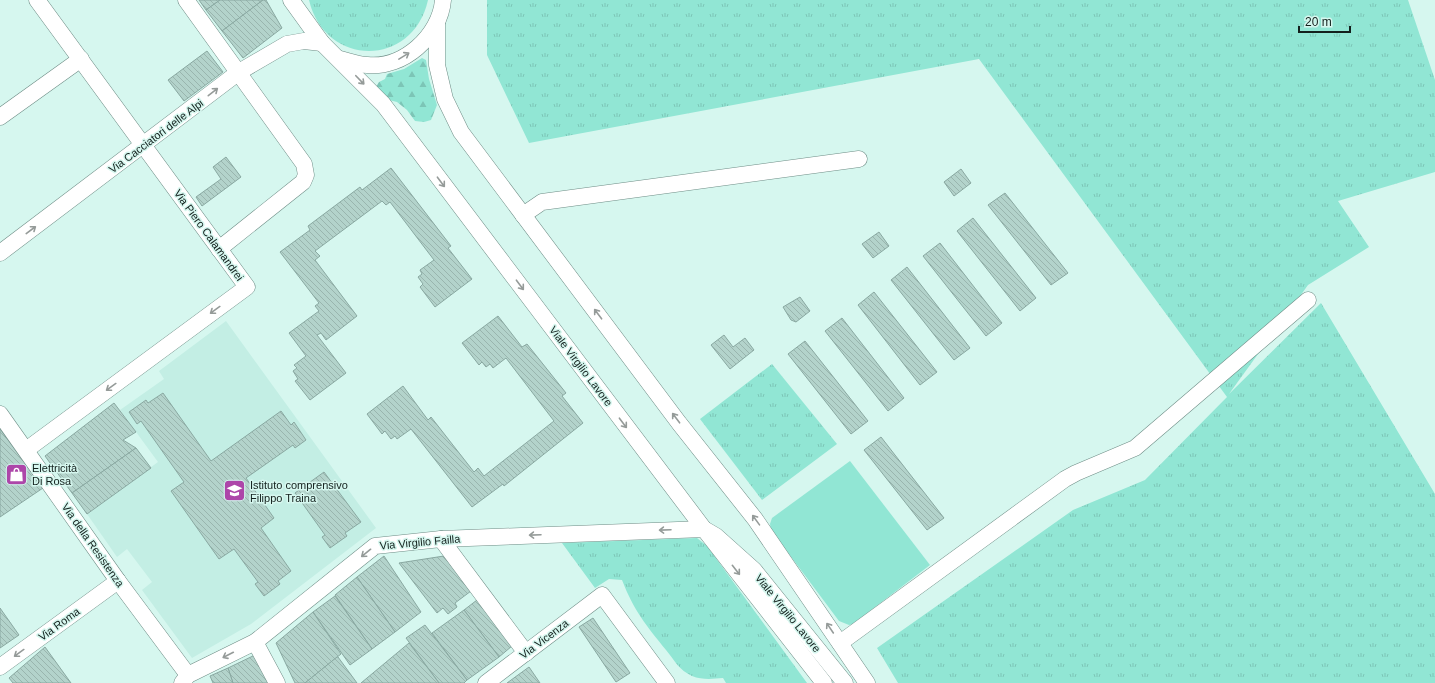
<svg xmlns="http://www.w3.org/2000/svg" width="1435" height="683" font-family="Arial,sans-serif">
  <defs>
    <pattern id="grass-tufts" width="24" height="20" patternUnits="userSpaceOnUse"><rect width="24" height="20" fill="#91e6d4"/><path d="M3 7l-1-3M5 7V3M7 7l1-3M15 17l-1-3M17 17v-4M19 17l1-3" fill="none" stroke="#7cc5b6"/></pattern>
    <pattern id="forest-firs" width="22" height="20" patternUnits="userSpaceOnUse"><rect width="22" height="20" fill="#91e6d4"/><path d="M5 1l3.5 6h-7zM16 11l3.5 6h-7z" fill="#7cc5b6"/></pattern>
    <pattern id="building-back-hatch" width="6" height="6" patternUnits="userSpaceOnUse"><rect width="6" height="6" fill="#b3d3cb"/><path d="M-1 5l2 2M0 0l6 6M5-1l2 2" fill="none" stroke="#99b5ae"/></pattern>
  </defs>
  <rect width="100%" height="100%" fill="#d6f7ef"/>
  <!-- built -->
  <polygon fill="#c3eee4" points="226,321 376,528 251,624 192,658 142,590 152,582 127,549 117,557 87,514 158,462 120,410 164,379 159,371"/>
  <!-- grass -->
  <g fill="url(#grass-tufts)">
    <path d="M309,0H428C413,68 325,68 309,0Z"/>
    <polygon points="487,0 1408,0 1435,80 1435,172 1338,201 1369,247 1308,285 1229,394 1321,303 1435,494 1435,683 898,683 877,648 1073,510 1145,480 1227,397 979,59 529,143 487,55"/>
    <polygon points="772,364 837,444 762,500 700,419"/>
    <path d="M697,538L707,546L807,683H726L723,678C712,679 702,680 692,676C679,670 675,661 666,650C646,625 634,611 622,580L609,579L595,588L562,543Z"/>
  </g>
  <!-- forest -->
  <polygon fill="url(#forest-firs)" points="422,58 426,60 429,79 437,105 431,120 424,122 415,121 407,110 397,102 389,100 376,87 379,82 385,79 387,74 404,69"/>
  <!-- garden -->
  <polygon fill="#91e6d4" points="850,461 930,565 853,624 849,625 839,621 771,530 770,524 772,518"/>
  <!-- building -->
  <g fill="url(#building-back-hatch)" stroke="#89a8a1">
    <polygon points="199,0 220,0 206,10"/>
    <polygon points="220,0 263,0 222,31 206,10"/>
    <polygon points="263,0 266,0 282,28 243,58 222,31"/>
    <polygon points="207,51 223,72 184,101 168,80"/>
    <polygon points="226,157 241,177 202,206 196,197 221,179 213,167"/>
    <polygon points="391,168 451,246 448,248 472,279 435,307 420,287 423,284 418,277 422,274 420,270 434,260 390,202 386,205 382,201 315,251 320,256 315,260 357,316 326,340 321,333 317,335 346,373 310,400 295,381 298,379 293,371 297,368 294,365 306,356 289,333 319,311 315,306 319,303 280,252 310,230 308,226 360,187 362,190"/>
    <polygon points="961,169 971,183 954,196 944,182"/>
    <polygon points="1005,193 1068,273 1051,285 988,205"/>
    <polygon points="973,218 1036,298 1020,311 957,231"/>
    <polygon points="879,232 889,246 873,258 862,244"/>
    <polygon points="940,243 1002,323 986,336 923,256"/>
    <polygon points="907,267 970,348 954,360 891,280"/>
    <polygon points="874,292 937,372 920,385 858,305"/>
    <polygon points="800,297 810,311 796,322 791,320 783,307"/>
    <polygon points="498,316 522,347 527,344 566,393 562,396 583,423 504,486 503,484 472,507 411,429 397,439 395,436 391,439 385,431 382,434 367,414 403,386 428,420 431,417 474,472 478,468 484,476 554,421 506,358 493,368 490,364 486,367 482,362 479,365 462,343"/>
    <polygon points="842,318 904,398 888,411 825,331"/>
    <polygon points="724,335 733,347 745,338 754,350 730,369 711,345"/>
    <polygon points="805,341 868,421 851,434 788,354"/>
    <polygon points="163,393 211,461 281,411 291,425 294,422 306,440 295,448 293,445 246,478 274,518 261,528 291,571 278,581 280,584 264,596 255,584 258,582 234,549 219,559 171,491 184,482 141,421 137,424 129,412 146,400 148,403"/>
    <polygon points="114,403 136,432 123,440 136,448 72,493 45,456"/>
    <polygon points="0,429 43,488 0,517"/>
    <polygon points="881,437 944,518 927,530 864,450"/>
    <polygon points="136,448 151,468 87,514 72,493"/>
    <polygon points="324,472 361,522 345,533 347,536 330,548 322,537 325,535 295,493"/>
    <polygon points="384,556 421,612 395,632 357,577"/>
    <polygon points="444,556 471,591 455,603 457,607 448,614 443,608 437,613 399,563"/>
    <polygon points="357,577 395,632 372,649 335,595"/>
    <polygon points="335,596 372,649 350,665 313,612"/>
    <polygon points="477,600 512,646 499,657 464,610"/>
    <polygon points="0,608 19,635 0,648"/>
    <polygon points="464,610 499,657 467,680 432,633"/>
    <polygon points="313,612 341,654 305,683 295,683 276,643"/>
    <polygon points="593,618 630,673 616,682 579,627"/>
    <polygon points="425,625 467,680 464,683 439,683 406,638"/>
    <polygon points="409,643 439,683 361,683"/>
    <polygon points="45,647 71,683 13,683 9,678"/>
    <polygon points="257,654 270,683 233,683 228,668"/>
    <polygon points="338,657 357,683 305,683 337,657"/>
    <polygon points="529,667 540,683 507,683"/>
    <polygon points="228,668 233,683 213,683 210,676"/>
  </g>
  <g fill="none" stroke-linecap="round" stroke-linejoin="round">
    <defs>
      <g id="minor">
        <polyline points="186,0 304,164 306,175 303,182 219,249"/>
        <polyline points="291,0 322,43 383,104 704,529 716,536 754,570 845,683"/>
        <polyline points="437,23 437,65 445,99 461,132 679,423 755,519 867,683"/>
        <path d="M340,59C348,61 358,65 367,65C403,69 440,36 443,0"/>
        <polyline points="0,117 81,59"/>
        <polyline points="523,215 542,202 859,159"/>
        <polyline points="0,253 239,72 287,44 304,41 322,43"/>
        <polyline points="0,414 118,581 188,675"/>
        <polyline points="26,450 247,287 37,0"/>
        <polyline points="441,539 526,653"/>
        <polyline points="255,642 277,683"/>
        <polyline points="840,643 1065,479 1076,473 1135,448 1308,300"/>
        <polyline points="0,667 118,581"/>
        <polyline points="182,683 188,675 255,642 375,546 441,539 704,529 824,683"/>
        <polyline points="486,683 602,595 667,683"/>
      </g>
    </defs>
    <!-- minor casing -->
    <use href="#minor" stroke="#6e8d86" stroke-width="17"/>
    <!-- minor -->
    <use href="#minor" stroke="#fff" stroke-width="16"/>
  </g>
  <!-- one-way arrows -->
  <defs><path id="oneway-shaft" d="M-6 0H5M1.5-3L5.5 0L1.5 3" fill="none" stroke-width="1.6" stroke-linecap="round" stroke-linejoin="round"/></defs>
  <g stroke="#959b99">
    <use href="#oneway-shaft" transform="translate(404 56) rotate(-31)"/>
    <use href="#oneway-shaft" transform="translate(360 80) rotate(46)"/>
    <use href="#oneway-shaft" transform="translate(213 92) rotate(-38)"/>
    <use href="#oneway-shaft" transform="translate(441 182) rotate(53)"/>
    <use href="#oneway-shaft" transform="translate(31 230) rotate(-37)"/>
    <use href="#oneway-shaft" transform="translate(520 285) rotate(53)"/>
    <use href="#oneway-shaft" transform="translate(215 310) rotate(144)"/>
    <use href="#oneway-shaft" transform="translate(598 314) rotate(-127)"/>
    <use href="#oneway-shaft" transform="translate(111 387) rotate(144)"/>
    <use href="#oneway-shaft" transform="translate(676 418) rotate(-127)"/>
    <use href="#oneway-shaft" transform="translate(623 423) rotate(53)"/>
    <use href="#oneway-shaft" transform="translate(756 520) rotate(-126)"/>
    <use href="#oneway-shaft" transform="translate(665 530) rotate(178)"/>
    <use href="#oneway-shaft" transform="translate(535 535) rotate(178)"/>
    <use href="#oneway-shaft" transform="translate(366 553) rotate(141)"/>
    <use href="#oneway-shaft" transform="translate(736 570) rotate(52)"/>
    <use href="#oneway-shaft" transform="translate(830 628) rotate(-124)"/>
    <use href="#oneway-shaft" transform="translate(19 653) rotate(144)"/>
    <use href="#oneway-shaft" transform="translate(228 655) rotate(153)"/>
  </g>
  <!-- icons -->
  <defs>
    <symbol id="shop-square" viewBox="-11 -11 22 22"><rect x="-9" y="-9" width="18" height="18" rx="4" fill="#ad46a9" stroke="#d6f7ef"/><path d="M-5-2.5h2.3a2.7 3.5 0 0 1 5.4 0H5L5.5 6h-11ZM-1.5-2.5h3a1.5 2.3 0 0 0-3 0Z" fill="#fff"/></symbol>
    <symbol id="school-square" viewBox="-11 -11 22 22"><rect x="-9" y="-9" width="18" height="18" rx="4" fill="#ad46a9" stroke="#d6f7ef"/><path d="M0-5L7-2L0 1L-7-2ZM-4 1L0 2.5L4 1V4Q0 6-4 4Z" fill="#fff"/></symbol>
  </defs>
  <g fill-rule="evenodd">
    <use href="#shop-square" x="4" y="462" width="25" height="25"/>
    <use href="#school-square" x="222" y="478" width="25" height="25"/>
  </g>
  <g text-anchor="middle" stroke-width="3" stroke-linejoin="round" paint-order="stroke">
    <!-- street labels -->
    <g font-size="11" fill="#13201d" stroke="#d6f7ef">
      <text transform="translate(156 136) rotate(-37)" y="4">Via Cacciatori delle Alpi</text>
      <text transform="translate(209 235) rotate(54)" y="4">Via Piero Calamandrei</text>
      <text transform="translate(581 366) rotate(53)" y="4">Viale Virgilio Lavore</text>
      <text transform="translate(420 542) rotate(-5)" y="4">Via Virgilio Failla</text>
      <text transform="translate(93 545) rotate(55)" y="4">Via della Resistenza</text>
      <text transform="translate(788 613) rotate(51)" y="4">Viale Virgilio Lavore</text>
      <text transform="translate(59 624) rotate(-36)" y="4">Via Roma</text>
      <text transform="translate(544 639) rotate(-37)" y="4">Via Vicenza</text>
    </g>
    <!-- poi labels -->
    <g font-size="11" fill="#13201d" stroke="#d6f7ef" text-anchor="start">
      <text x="32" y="472">Elettricità<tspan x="32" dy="13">Di Rosa</tspan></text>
      <text x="250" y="489">Istituto comprensivo<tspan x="250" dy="13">Filippo Traina</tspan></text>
    </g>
  </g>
  <!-- scale -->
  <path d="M1299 26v6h51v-6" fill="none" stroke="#13201d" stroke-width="2"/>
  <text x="1305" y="26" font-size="12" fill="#13201d" stroke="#d6f7ef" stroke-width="3" paint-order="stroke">20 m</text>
</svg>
